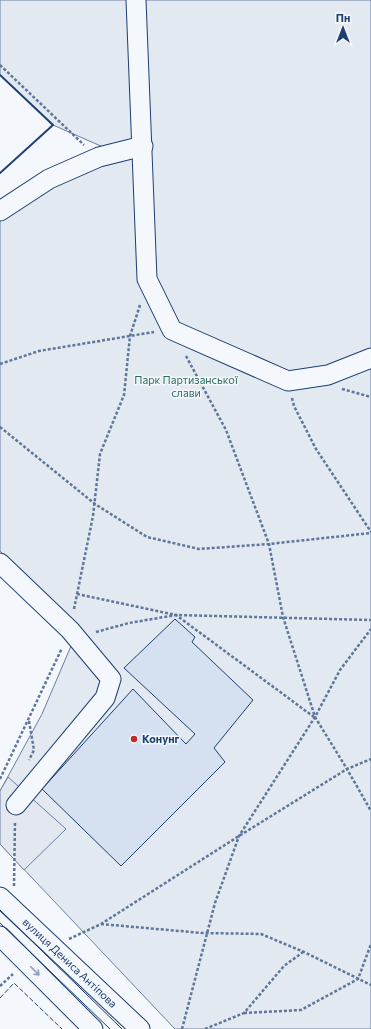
<svg xmlns="http://www.w3.org/2000/svg" width="371" height="1029" font-family="Commissioner,sans-serif">
  <rect width="100%" height="100%" fill="#f4f7fb"/>
  <!-- green -->
  <polygon fill="#e3e9f0" stroke="#687fa3" points="0,0 371,0 371,1029 175,1029 0,844 0,791 42,714 77,632 0,551 0,221 51,186 103,147 53,125 0,75"/>
  <!-- parking -->
  <polygon fill="#e3e8f0" stroke="#687fa3" points="8,777 66,829 24,870 0,844 0,791"/>
  <!-- building -->
  <polygon fill="#d5e0f0" stroke="#1d3f73" points="175,619 195,637 192,642 253,700 214,748 225,762 121,866 42,789 133,689 186,744 195,734 124,668"/>
  <g fill="none" stroke-linecap="round" stroke-linejoin="round">
    <defs>
      <g id="minor">
        <polyline points="136,0 147,279 172,330 288,381 328,375 371,358"/>
        <polyline points="0,211 49,179 99,157 143,146"/>
        <polyline points="0,563 70,630 111,679 105,698 16,805"/>
        <path id="s1" d="M0,897L140,1029"/>
        <polyline points="0,936 93,1029"/>
      </g>
    </defs>
    <!-- minor casing -->
    <use href="#minor" stroke="#1d3f73" stroke-width="21"/>
    <!-- path -->
    <g stroke="#5e769c" stroke-width="2.5" stroke-dasharray="3 2" stroke-linecap="butt">
      <polyline points="0,65 84,145"/>
      <polyline points="186,356 226,430 269,544 283,617 315,717 347,769 371,811"/>
      <polyline points="0,364 39,351 154,332"/>
      <polyline points="342,389 371,397"/>
      <polyline points="292,398 294,406 316,449 371,532"/>
      <polyline points="0,427 95,504 147,537 199,549 269,544 371,533"/>
      <polyline points="77,594 176,615 314,717"/>
      <polyline points="74,609 93,516 100,454 124,395 130,336 140,305"/>
      <polyline points="96,632 129,623 176,615 371,620"/>
      <polyline points="29,721 34,750 29,760"/>
      <polyline points="0,779 62,648"/>
      <polyline points="14,886 15,821"/>
      <polyline points="101,924 202,933 261,934 304,952 371,985"/>
      <polyline points="69,939 101,924 239,836 347,769 371,759"/>
      <polyline points="0,986 13,974"/>
      <polyline points="244,1013 301,1010 358,979 371,944"/>
      <polyline points="182,1029 215,903 239,836 315,717 340,670 371,629"/>
      <polyline points="205,1029 244,1013 284,966 303,952"/>
    </g>
    <!-- minor -->
    <use href="#minor" stroke="#f4f7fb" stroke-width="19"/>
    <!-- tram -->
    <g stroke="#1d3f73" stroke-width="1">
      <polyline points="0,910 122,1029"/>
      <polyline points="0,923 110,1029"/>
    </g>
    <!-- fence -->
    <polyline stroke="#1d3f73" stroke-width="1" stroke-dasharray="5 2" stroke-linecap="butt" points="0,998 14,983 62,1029"/>
    <!-- wall -->
    <polyline stroke="#1d3f73" stroke-width="2" points="0,75 53,125 0,173"/>
  </g>
  <!-- one-way arrows -->
  <defs><path id="oneway-shaft" d="M-6 0H5M1.5-3L5.5 0L1.5 3" fill="none" stroke-width="1.6" stroke-linecap="round" stroke-linejoin="round"/></defs>
  <use stroke="#889bb7" href="#oneway-shaft" transform="translate(35 971) rotate(45)"/>
  <!-- markers -->
  <circle fill="#c62828" stroke="#f4f7fb" stroke-width="1.5" cx="134" cy="739" r="4"/>
  <g text-anchor="middle" stroke-width="3" stroke-linejoin="round" paint-order="stroke">
    <!-- park labels -->
    <g font-size="11" fill="#2c6c60" stroke="#f4f7fb">
      <text x="186" y="384">Парк Партизанської<tspan x="186" dy="13">слави</tspan></text>
    </g>
    <!-- poi labels -->
    <g font-size="11" font-weight="bold" fill="#1d3f73" stroke="#f4f7fb" text-anchor="start">
      <text x="142" y="743">Конунг</text>
    </g>
    <!-- street labels -->
    <g font-size="11" fill="#1d3f73" stroke="#f4f7fb">
      <text dy="4" stroke="none"><textPath href="#s1" startOffset="96">вулиця Дениса Антіпова</textPath></text>
    </g>
  </g>
  <!-- north arrow -->
  <g transform="translate(343 28)" stroke="#f4f7fb" stroke-width="3" paint-order="stroke">
  <path d="M0-3L7 15L0 10L-7 15Z" fill="#1d3f73"/>
  <text y="-6" font-size="11" font-weight="bold" text-anchor="middle" fill="#1d3f73">Пн</text>
  </g>
</svg>
